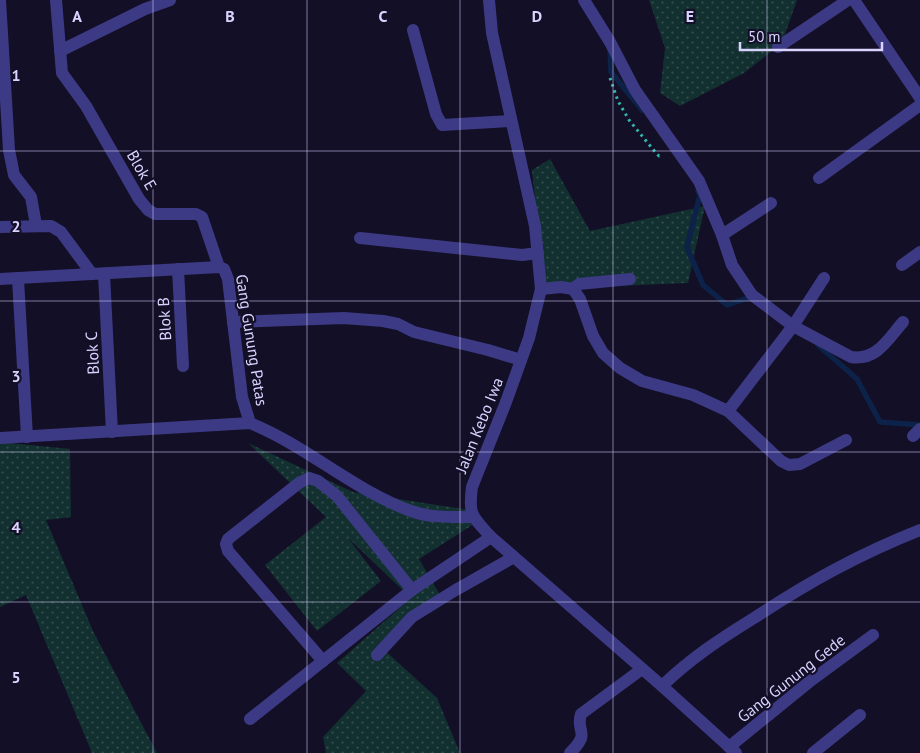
<svg xmlns="http://www.w3.org/2000/svg" width="920" height="753" font-family="'PT Sans',sans-serif">
  <defs>
    <pattern id="grass-dots" width="8" height="8" patternUnits="userSpaceOnUse" patternTransform="scale(1.25)"><rect width="8" height="8" fill="#12302f"/><path d="M2 2h.1M6 6h.1" fill="none" stroke="#344d4e" stroke-width="1.8" stroke-linecap="round"/></pattern>
  </defs>
  <rect width="100%" height="100%" fill="#130f26"/>
  <!-- grass -->
  <g fill="url(#grass-dots)">
    <polygon points="649,0 797,0 782,43 744,73 680,106 660,93 665,48"/>
    <polygon points="550,159 590,231 705,206 688,283 544,289 532,170"/>
    <polygon points="0,442 70,449 71,517 46,520 93,631 157,753 92,753 26,595 0,607"/>
    <polygon points="248,443 353,492 476,511 474,524 419,559 443,600 380,646 437,698 460,753 326,753 323,737 366,691 337,663 411,598 348,538 381,581 317,631 265,565 326,517"/>
  </g>
  <g fill="none" stroke-linecap="round" stroke-linejoin="round">
    <!-- stream -->
    <g stroke="#0c2248" stroke-width="5.5">
      <polyline points="610,48 611,72 642,110"/>
      <polyline points="698,191 700,195 687,247 703,285 727,305 745,299 753,298"/>
      <polyline points="818,345 857,379 880,422 920,425"/>
    </g>
    <!-- path -->
    <polyline stroke="#2fb8b0" stroke-width="3" stroke-dasharray="2.5 4" stroke-linecap="butt" points="610,78 618,101 629,120 656,153 659,156 662,155"/>
    <!-- minor -->
    <g stroke="#3d3a85" stroke-width="12">
      <polyline points="0,0 9,150 14,175 31,197 36,225"/>
      <polyline points="56,0 62,73 86,106 139,199 148,210 155,214 196,214 202,217 219,267"/>
      <path d="M489,0L492,33L535,226L541,289L529,338L506,402L472,487C468,516 473,517 491,537L662,686L736,753"/>
      <path d="M584,0L610,42L635,90L699,181L722,235L732,265L752,295L793,326L851,357C877,361 888,339 903,322"/>
      <polyline points="854,0 920,98"/>
      <polyline points="413,30 436,114 442,125 511,121"/>
      <polyline points="778,47 848,0"/>
      <polyline points="60,51 145,9 170,0"/>
      <polyline points="819,178 920,105"/>
      <polyline points="0,227 51,226 61,232 92,274"/>
      <polyline points="722,235 771,203"/>
      <polyline points="360,238 522,255 538,253"/>
      <polyline points="902,265 920,252"/>
      <polyline points="178,269 183,366"/>
      <polyline points="104,274 112,432"/>
      <polyline points="0,279 219,267 224,269 228,279 242,397 250,423"/>
      <polyline points="18,279 27,437"/>
      <polyline points="541,289 561,287 573,289 580,299 593,336 603,353 620,368 642,381 693,395 728,411 781,461 789,465 800,464 846,440"/>
      <polyline points="573,289 579,284 630,279"/>
      <polyline points="233,322 344,318 383,321 398,324 414,332 488,350 521,360"/>
      <polyline points="728,411 793,326 824,278"/>
      <polyline points="913,436 920,429"/>
      <path d="M0,438L250,423C307,446 353,490 411,511C430,518 453,517 472,517"/>
      <polyline points="377,655 412,617 454,591 514,557"/>
      <polyline points="323,661 228,551 226,544 228,539 299,483 309,478 318,481 337,496 412,590"/>
      <path d="M662,686C691,658 720,639 754,618C809,582 859,554 920,530"/>
      <polyline points="250,719 412,590 491,537"/>
      <polyline points="729,747 809,682 873,635"/>
      <path d="M570,753C592,731 575,733 581,714L642,669"/>
      <polyline points="813,753 860,715"/>
    </g>
  </g>
  <!-- grid -->
  <path fill="none" stroke="#d9d4ff" stroke-width="1" stroke-opacity="0.55" d="M153,0V753M307,0V753M460,0V753M613,0V753M767,0V753M0,151H920M0,301H920M0,452H920M0,602H920"/>
  <g text-anchor="middle" stroke-width="4.5" stroke-linejoin="round" paint-order="stroke">
    <!-- street labels -->
    <g font-size="16" fill="#d9d4ff" stroke="#130f26">
      <text transform="translate(142 170) rotate(60)" y="6">Blok E</text>
      <text transform="translate(164 319) rotate(-93)" y="6">Blok B</text>
      <text transform="translate(252 340) rotate(81)" y="6">Gang Gunung Patas</text>
      <text transform="translate(92 353) rotate(-93)" y="6">Blok C</text>
      <text transform="translate(479 425) rotate(-68)" y="6">Jalan Kebo Iwa</text>
      <text transform="translate(791 678) rotate(-38)" y="6">Gang Gunung Gede</text>
    </g>
  </g>
  <g font-size="16" text-anchor="middle" font-weight="bold" fill="#d9d4ff" stroke="#130f26" stroke-width="4.5" stroke-linejoin="round" paint-order="stroke">
    <text x="77" y="22">A</text>
    <text x="230" y="22">B</text>
    <text x="383" y="22">C</text>
    <text x="537" y="22">D</text>
    <text x="690" y="22">E</text>
    <text x="16" y="81">1</text>
    <text x="16" y="232">2</text>
    <text x="16" y="382">3</text>
    <text x="16" y="533">4</text>
    <text x="16" y="683">5</text>
  </g>
  <!-- scale -->
  <path d="M740 42v8h142v-8" fill="none" stroke="#d9d4ff" stroke-width="2.5"/>
  <text x="748" y="42" font-size="15" fill="#d9d4ff" stroke="#130f26" stroke-width="4" paint-order="stroke">50 m</text>
</svg>
